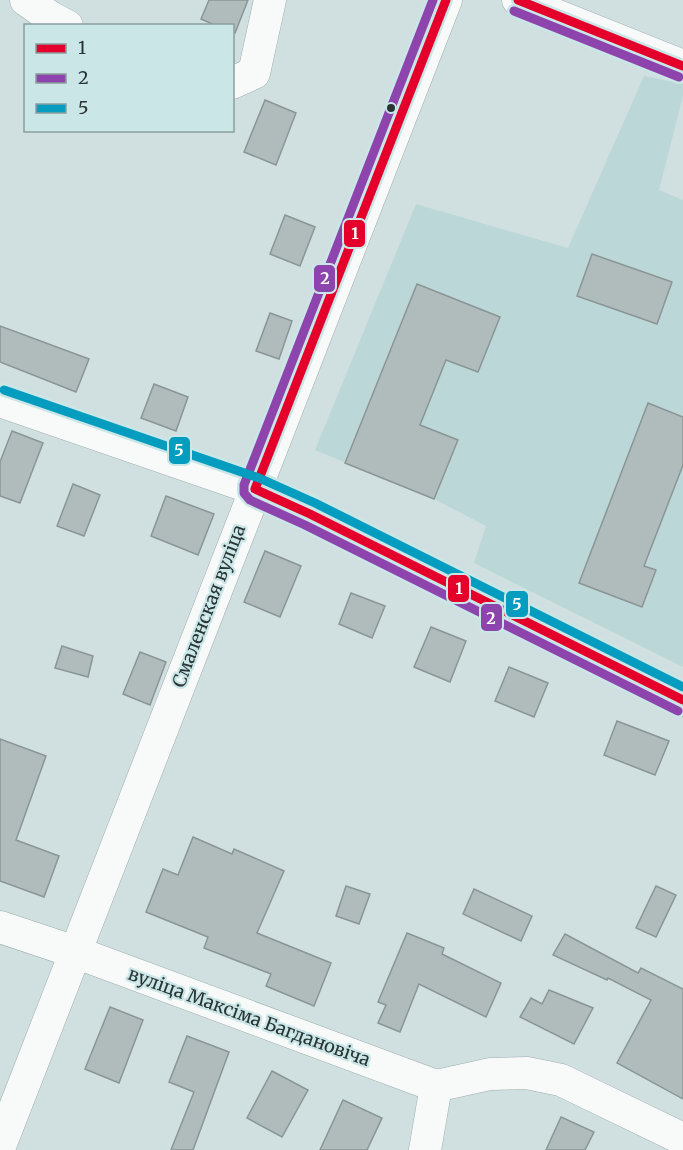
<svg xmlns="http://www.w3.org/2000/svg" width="683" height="1150" font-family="Merriweather,serif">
  <rect width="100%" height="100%" fill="#d0e0e0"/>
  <!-- built -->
  <polygon fill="#bcd7d7" points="644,76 683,84 683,96 659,190 683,200 683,667 474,563 486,526 434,499 315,450 416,204 568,248"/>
  <!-- building -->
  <g fill="#b0bcbc" stroke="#8a9696" stroke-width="1.5">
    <polygon points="209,0 248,0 235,33 232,32 232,26 217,26 201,19"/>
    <polygon points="265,100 296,113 276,165 244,152"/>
    <polygon points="285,215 315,227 300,266 270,254"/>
    <polygon points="592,254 672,282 657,324 577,296"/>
    <polygon points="417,284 500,317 478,372 446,360 420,425 458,440 434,499 345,463"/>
    <polygon points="270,313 292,321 279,359 256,351"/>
    <polygon points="0,326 89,359 76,392 0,362"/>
    <polygon points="154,384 188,397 176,431 141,418"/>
    <polygon points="648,403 683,417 683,465 644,566 656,570 642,607 579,583"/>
    <polygon points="12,431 43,443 20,503 0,496 0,462"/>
    <polygon points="73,484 100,495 84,536 57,526"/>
    <polygon points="166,496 214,514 198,555 151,536"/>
    <polygon points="265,551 301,566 280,617 244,602"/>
    <polygon points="351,593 385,606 372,638 339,624"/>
    <polygon points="431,627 466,641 450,682 414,667"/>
    <polygon points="62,646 93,656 88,677 55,668"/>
    <polygon points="140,652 166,662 150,705 123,694"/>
    <polygon points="509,667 548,683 534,717 495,701"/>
    <polygon points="617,721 669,741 655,775 604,755"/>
    <polygon points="0,739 46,756 16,840 59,856 44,897 0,881"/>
    <polygon points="193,837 232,854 234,849 284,871 257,933 331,963 314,1006 266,986 271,974 204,948 208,937 146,912 163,869 178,875"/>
    <polygon points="346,886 370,894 359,924 336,916"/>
    <polygon points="656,886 676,895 656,937 636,928"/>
    <polygon points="474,889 532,916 521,941 463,914"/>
    <polygon points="407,933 444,948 442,954 501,983 486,1017 419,984 400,1032 378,1023 386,1005 378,1002"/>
    <polygon points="565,934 638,973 641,968 683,989 683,1099 617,1063 651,1000 608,978 607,980 553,955"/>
    <polygon points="549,990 593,1008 574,1044 520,1017 531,998 542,1004"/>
    <polygon points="110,1007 143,1020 119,1083 85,1069"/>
    <polygon points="187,1036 229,1052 193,1150 171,1150 194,1092 169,1082"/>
    <polygon points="272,1071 308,1090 282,1137 247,1118"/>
    <polygon points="343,1100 382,1118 367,1150 320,1150"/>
    <polygon points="561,1117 594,1132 585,1150 546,1150"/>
  </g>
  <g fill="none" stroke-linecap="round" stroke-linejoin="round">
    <defs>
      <g id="minor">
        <polyline points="26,0 50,17 67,26"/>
        <polyline points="518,0 683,66"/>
        <polyline points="232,83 254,73 270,0"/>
        <polyline points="0,401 255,489 310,514 683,700"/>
        <polyline points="0,927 75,952 436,1086"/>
        <polyline points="436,1086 490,1074 527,1073 561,1080 683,1139"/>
        <polyline points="0,1146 446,0"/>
        <polyline points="425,1150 436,1086"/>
      </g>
    </defs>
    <!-- minor casing -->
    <use href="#minor" stroke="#9facac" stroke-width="33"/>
    <!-- minor -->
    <use href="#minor" stroke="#f8fafa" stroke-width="32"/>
    <defs>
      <g id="bus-1">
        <polyline points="446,0 255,489 310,514 683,700"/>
        <polyline points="518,0 683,66"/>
      </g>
      <g id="bus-2">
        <polyline points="433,0 244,485 244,493 250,500 305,525 678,711"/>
        <polyline points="514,11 679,77"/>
      </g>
      <polyline id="bus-3" points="4,390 259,478 315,503 683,687"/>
    </defs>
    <!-- bus-1 casing -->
    <use href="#bus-1" stroke="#cae6e6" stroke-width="14"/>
    <!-- bus-2 casing -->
    <use href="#bus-2" stroke="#cae6e6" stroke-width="14"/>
    <!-- bus-3 casing -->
    <use href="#bus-3" stroke="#cae6e6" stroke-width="14"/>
    <!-- bus-1 -->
    <use href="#bus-1" stroke="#e4002b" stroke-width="9"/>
    <!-- bus-2 -->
    <use href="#bus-2" stroke="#8e44ad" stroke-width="9"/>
    <!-- bus-3 -->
    <use href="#bus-3" stroke="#049dbf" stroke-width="9"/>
  </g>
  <!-- markers -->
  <circle fill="#293434" stroke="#cae6e6" stroke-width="2" cx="391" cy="108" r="5"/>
  <g text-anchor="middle" stroke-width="4.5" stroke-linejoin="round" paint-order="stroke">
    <!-- street labels -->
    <g font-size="18" fill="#293434" stroke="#cae6e6">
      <text transform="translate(209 606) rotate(-69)" y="6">Смаленская вуліца</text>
      <text transform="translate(249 1017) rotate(20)" y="6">вуліца Максіма Багдановіча</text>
    </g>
  </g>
  <g stroke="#cae6e6" stroke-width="2">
    <rect x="343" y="219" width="23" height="29" rx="6" fill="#e4002b"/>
    <rect x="313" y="264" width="23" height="29" rx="6" fill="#8e44ad"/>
    <rect x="168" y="436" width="23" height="29" rx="6" fill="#049dbf"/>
    <rect x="447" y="574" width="23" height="29" rx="6" fill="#e4002b"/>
    <rect x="505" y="590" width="24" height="28" rx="6" fill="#049dbf"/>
    <rect x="480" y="603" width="23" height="29" rx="6" fill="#8e44ad"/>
  </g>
  <g font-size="16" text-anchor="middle" font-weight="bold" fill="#fff">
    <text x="355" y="239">1</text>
    <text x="325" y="284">2</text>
    <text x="179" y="456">5</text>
    <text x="459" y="594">1</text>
    <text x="517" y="610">5</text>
    <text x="491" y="624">2</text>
  </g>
  <!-- legend -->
  <rect x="24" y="24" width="210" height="108" fill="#cae6e6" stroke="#8a9f9f" stroke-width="1.5"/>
  <rect x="36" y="44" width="30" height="9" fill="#e4002b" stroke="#8a9f9f" stroke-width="1.5"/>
  <text x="78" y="54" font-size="18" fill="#293434">1</text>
  <rect x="36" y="74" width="30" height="9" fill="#8e44ad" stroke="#8a9f9f" stroke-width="1.5"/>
  <text x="78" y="84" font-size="18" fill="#293434">2</text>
  <rect x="36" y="104" width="30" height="9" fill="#049dbf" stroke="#8a9f9f" stroke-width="1.5"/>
  <text x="78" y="114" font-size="18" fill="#293434">5</text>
</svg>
